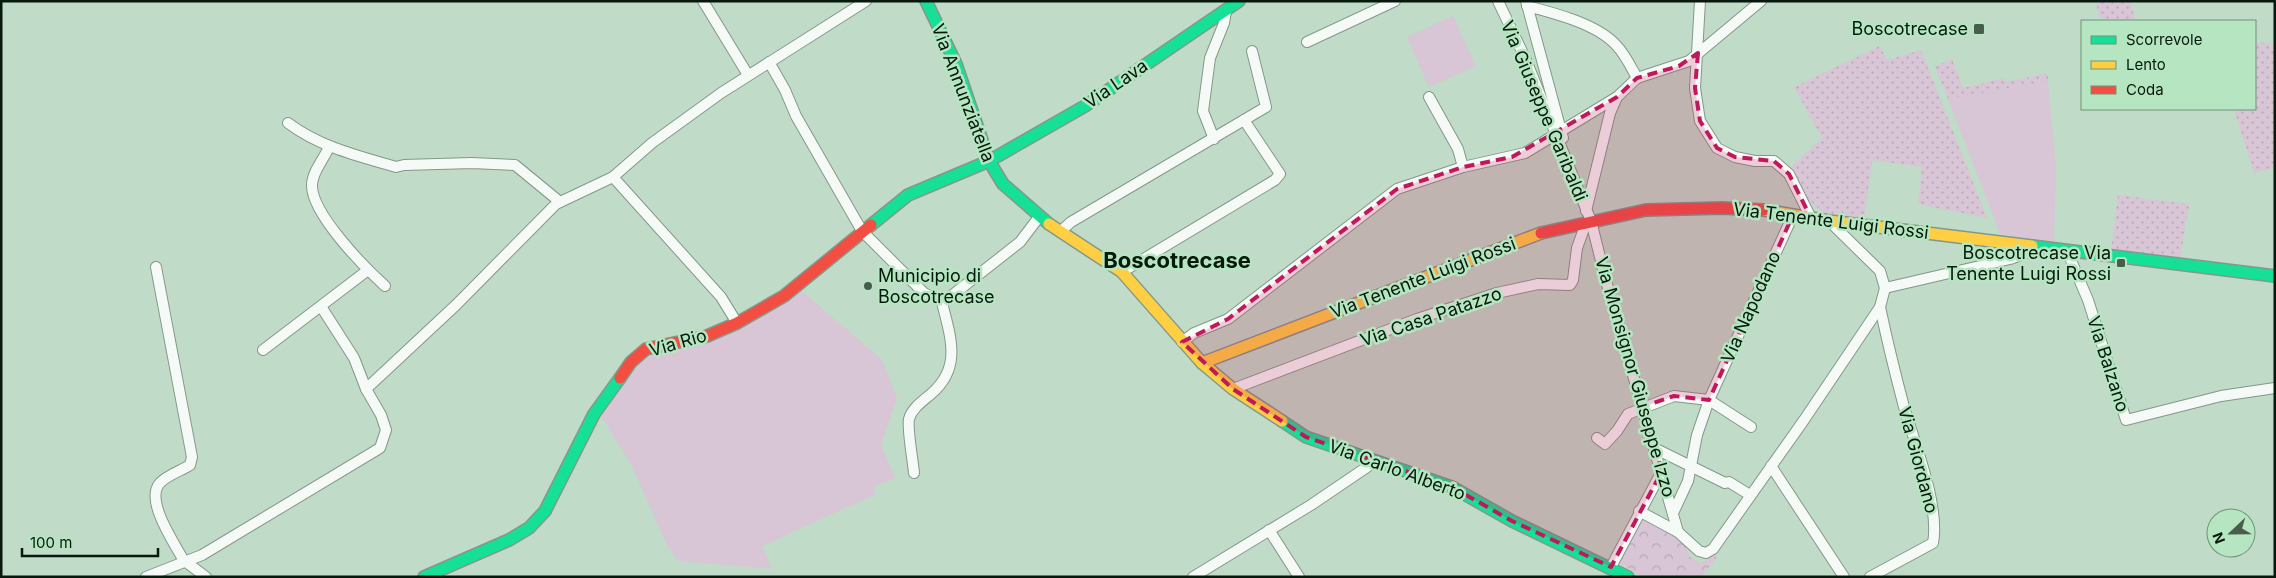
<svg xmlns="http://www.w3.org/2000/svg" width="2276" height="578" font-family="Inter,sans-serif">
  <defs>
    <pattern id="grass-dots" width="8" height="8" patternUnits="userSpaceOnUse" patternTransform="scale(1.25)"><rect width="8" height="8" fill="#d8c5d6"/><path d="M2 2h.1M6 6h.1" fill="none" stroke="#b8a9b6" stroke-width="1.8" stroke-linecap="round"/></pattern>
    <pattern id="park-crowns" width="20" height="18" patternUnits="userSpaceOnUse" patternTransform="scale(1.25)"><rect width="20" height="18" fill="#d8c5d6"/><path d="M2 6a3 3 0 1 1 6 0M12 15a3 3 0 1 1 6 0" fill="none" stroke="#b8a9b6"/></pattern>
  </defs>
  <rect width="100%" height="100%" fill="#c0dbc7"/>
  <!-- grass -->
  <g fill="url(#grass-dots)">
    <polygon points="2096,1 2131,1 2135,21 2099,18"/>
    <polygon points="2255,42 2275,44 2275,168 2254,173 2234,109 2255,109"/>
    <polygon points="1880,46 1887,60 1921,50 1987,218 1918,204 1922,167 1872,160 1864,220 1825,215 1808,199 1792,166 1822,138 1794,87"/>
    <polygon points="1952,59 1963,88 2004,78 2006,82 2048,73 2048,81 1948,99 1935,67"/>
    <polygon points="2118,195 2189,204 2180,260 2111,251"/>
  </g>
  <!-- park -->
  <polygon fill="url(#park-crowns)" points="1643,519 1685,542 1689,556 1701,564 1712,554 1717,558 1701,577 1642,577 1619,562"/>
  <!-- pitch -->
  <g fill="#d8c5d6">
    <polygon points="1453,16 1476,66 1429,87 1407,37"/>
    <polygon points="2048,81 2056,169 2054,244 2002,238 1948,99"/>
    <polygon points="802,291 882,360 897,398 881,445 895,478 873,487 876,494 762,546 772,569 678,561 666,543 631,464 601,416 645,357"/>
  </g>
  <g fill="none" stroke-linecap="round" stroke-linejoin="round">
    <defs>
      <g id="street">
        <polyline points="703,1 748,75"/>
        <polyline points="1498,1 1526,60 1591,221 1606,281 1678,532"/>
        <polyline points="1526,1 1563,138"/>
        <polyline points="1700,1 1695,88 1700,121 1717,148 1735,157 1755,161 1774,161 1789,174 1811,218"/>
        <path d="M1527,6C1554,13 1597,24 1616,45C1625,54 1631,67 1637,78"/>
        <polyline points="1307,42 1395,1"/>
        <polyline points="769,62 785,90 796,116 862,231 924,293 936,299 950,297 1020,242 1039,217"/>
        <polyline points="1429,97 1458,149 1463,167"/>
        <path d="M288,123C320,147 358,156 396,167L404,165L472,163L515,165L560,202"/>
        <polyline points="1214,139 1203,111 1210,58 1224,23 1226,11"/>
        <path d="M329,147C324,159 312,172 312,185C311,213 364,267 385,286"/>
        <polyline points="613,177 721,297 737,323"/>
        <polyline points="1586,211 1610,113 1617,97 1637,78 1689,61 1761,1"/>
        <polyline points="1062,230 1071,222 1266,107 1252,51"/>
        <polyline points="2067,251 2088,300 2126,420 2221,396 2275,388"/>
        <path d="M156,267L192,457L190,465C181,471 167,475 160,483C144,500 175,544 184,561"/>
        <polyline points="1122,272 1275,180 1280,174 1244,120"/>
        <polyline points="1885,288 2010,259 2041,248"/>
        <polyline points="322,308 354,358 366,389"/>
        <polyline points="1182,342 1194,333 1228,319 1397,189 1463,167 1525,153 1617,97"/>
        <polyline points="263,350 368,270"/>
        <polyline points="1233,389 1417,319 1497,293 1538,284 1570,285 1573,280 1577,248 1586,223"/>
        <polyline points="1597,438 1605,444 1617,431 1628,414 1674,396 1709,400 1751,427"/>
        <polyline points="1656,449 1725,483 1729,482 1750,495"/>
        <polyline points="1771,466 1844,577"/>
        <path d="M914,473C913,461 907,429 909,419C912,408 923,401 931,394C964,366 949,334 941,298"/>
        <polyline points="1639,511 1678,532 1699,551 1706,553 1713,549 1804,420 1880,307 1885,288 1880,271 1829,221"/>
        <polyline points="1674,511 1688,481 1697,435 1709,400 1793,215"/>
        <polyline points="1269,530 1299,577"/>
        <polyline points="186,562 206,577"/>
        <polyline points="1611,567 1662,471"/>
        <polyline points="146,577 202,555 380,448 386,430 381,415 366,389 456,305 556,204 613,177 652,143 721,93 866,1"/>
        <polyline points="1193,577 1311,505 1367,467 1372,460"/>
        <path d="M1870,577L1933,543C1940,506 1915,444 1904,407C1895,373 1887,340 1880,307"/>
      </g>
      <g id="fast">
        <polyline points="926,1 956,64 989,161 1003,184 1049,224"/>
        <polyline points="871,225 908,195 989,161 1085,106 1239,1"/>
        <polyline points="2032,246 2275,276"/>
        <polyline points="1282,421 1306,437 1452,487 1512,521 1628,577"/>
        <polyline points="424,577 509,540 529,528 545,511 594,414 620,378"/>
      </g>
      <g id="slow">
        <polyline points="1764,210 1829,221 2032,246"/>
        <polyline points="1049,224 1122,272 1202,363 1233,389 1282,421"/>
        <polyline points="1202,363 1541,233"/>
      </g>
      <g id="jam">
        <polyline points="1541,233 1646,210 1722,208 1764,210"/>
        <polyline points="620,378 631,362 646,349 707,336 737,323 784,296 871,225"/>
      </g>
    </defs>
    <!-- street casing -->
    <use href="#street" stroke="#849889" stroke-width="12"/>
    <!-- fast casing -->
    <use href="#fast" stroke="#849889" stroke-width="14"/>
    <!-- slow casing -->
    <use href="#slow" stroke="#849889" stroke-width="14"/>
    <!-- jam casing -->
    <use href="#jam" stroke="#849889" stroke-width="14"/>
    <!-- street -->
    <use href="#street" stroke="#f6faf7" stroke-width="10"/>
    <!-- fast -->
    <use href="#fast" stroke="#16e098" stroke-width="11"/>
    <!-- slow -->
    <use href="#slow" stroke="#ffcf43" stroke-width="11"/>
    <!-- jam -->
    <use href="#jam" stroke="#f24e42" stroke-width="11"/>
  </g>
  <!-- marked area -->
  <path fill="#c2185b" fill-opacity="0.2" stroke="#c2185b" stroke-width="4" stroke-dasharray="10 6" stroke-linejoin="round" d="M1698,53L1695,88L1700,121L1717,148L1735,157L1774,161L1789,174L1811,218L1793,215L1709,400L1674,396L1642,407L1662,471L1611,567L1512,521L1452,487L1306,437L1233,389L1182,342L1228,319L1397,189L1463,167L1512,157L1617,97L1637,78L1679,66Z"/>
  <!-- markers -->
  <g fill="#485d4d" stroke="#b5e6c1" stroke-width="2">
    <rect x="1973" y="23" width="12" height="12" rx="2.5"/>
    <rect x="2116" y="258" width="10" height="10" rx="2.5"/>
    <circle cx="868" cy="286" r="5"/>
  </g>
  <g text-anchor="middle" stroke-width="5" stroke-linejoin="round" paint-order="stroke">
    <!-- poi labels -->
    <g font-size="18" fill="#07190c" stroke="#b5e6c1" text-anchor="end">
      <text x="1968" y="35">Boscotrecase</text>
      <text x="2111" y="259">Boscotrecase Via<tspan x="2111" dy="21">Tenente Luigi Rossi</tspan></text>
      <text x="878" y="282" text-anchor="start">Municipio di<tspan x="878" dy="21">Boscotrecase</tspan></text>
    </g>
    <!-- street labels -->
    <g font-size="18" fill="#07190c" stroke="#b5e6c1">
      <text transform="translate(1116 84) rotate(-34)" y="6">Via Lava</text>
      <text transform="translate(963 93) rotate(69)" y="6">Via Annunziatella</text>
      <text transform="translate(1544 111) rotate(67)" y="6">Via Giuseppe Garibaldi</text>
      <text transform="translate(1831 221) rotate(7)" y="6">Via Tenente Luigi Rossi</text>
      <text transform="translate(1423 278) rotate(-21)" y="6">Via Tenente Luigi Rossi</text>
      <text transform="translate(1751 307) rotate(-66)" y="6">Via Napodano</text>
      <text transform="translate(1431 317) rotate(-19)" y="6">Via Casa Patazzo</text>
      <text transform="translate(678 343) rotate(-16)" y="6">Via Rio</text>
      <text transform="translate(2108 364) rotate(72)" y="6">Via Balzano</text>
      <text transform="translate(1635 377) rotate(74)" y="6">Via Monsignor Giuseppe Izzo</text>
      <text transform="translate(1918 460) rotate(75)" y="6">Via Giordano</text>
      <text transform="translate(1397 470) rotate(20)" y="6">Via Carlo Alberto</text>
    </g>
    <!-- district labels -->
    <g font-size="22" font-weight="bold" fill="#07190c" stroke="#b5e6c1">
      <text x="1177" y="268">Boscotrecase</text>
    </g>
  </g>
  <!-- border -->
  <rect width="2276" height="578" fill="none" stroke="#07190c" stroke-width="5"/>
  <!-- legend -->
  <rect x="2081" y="20" width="175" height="90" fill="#b5e6c1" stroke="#6f9479"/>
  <rect x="2091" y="36" width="25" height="8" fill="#16e098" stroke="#6f9479"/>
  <text x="2126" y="45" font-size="15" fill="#07190c">Scorrevole</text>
  <rect x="2091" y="61" width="25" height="8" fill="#ffcf43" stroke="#6f9479"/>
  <text x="2126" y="70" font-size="15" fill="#07190c">Lento</text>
  <rect x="2091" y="86" width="25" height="8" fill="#f24e42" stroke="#6f9479"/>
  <text x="2126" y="95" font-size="15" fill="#07190c">Coda</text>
  <!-- north arrow -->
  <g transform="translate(2231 533) rotate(248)"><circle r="24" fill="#b5e6c1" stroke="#6f9479"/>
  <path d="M0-4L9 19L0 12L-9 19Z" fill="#485d4d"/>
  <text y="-8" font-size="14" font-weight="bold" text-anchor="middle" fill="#07190c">N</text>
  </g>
  <!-- scale -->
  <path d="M22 548v8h136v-8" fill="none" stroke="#07190c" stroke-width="2.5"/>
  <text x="30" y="548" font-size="15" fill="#07190c" stroke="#b5e6c1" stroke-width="4" paint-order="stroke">100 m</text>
</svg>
